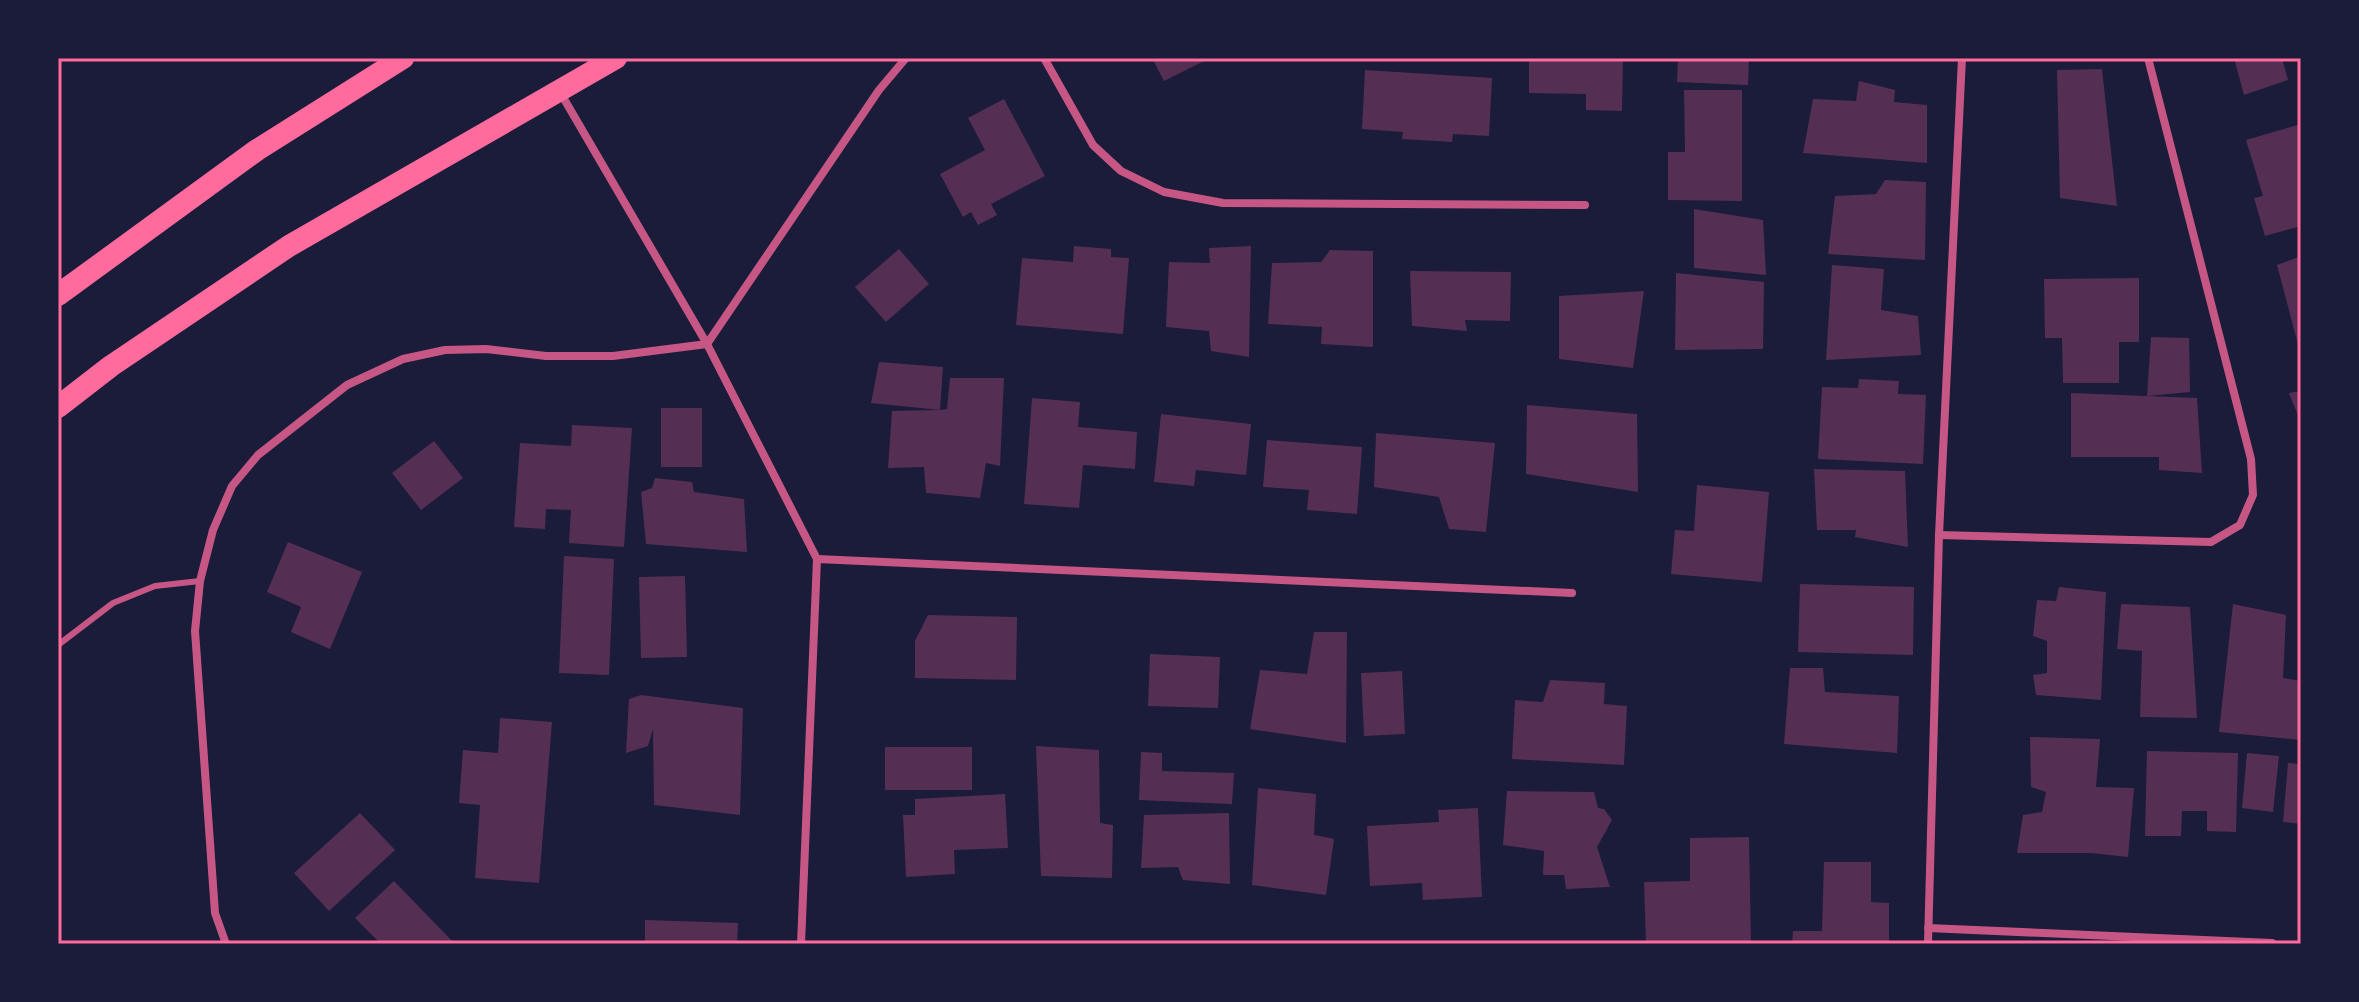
<svg xmlns="http://www.w3.org/2000/svg" width="2359" height="1002" font-family="'Public Sans',sans-serif">
  <rect width="100%" height="100%" fill="#1b1b3a"/>
  <!-- building -->
  <g fill="#542f53">
    <polygon points="1152,58 1210,58 1164,81"/>
    <polygon points="1529,58 1623,58 1622,111 1586,110 1586,94 1529,93"/>
    <polygon points="1678,58 1749,58 1748,85 1677,82"/>
    <polygon points="2234,58 2282,58 2288,80 2244,95"/>
    <polygon points="2102,69 2117,206 2060,198 2057,70"/>
    <polygon points="1365,70 1492,78 1489,136 1453,134 1452,142 1402,139 1403,132 1362,129"/>
    <polygon points="1859,81 1895,90 1894,102 1927,105 1927,163 1803,153 1813,99 1856,101"/>
    <polygon points="1684,90 1742,90 1742,201 1668,200 1668,152 1685,152"/>
    <polygon points="1004,99 1045,176 991,204 997,215 978,225 971,212 963,217 940,174 985,150 968,118"/>
    <polygon points="2301,124 2301,226 2265,236 2254,198 2263,196 2246,140"/>
    <polygon points="1885,180 1926,182 1925,260 1828,254 1835,196 1876,194"/>
    <polygon points="1694,209 1763,220 1766,275 1694,268"/>
    <polygon points="1074,246 1111,249 1111,257 1129,258 1123,334 1016,325 1022,258 1073,262"/>
    <polygon points="1251,246 1249,357 1211,351 1209,331 1166,327 1169,262 1210,263 1209,248"/>
    <polygon points="899,249 929,284 886,322 855,287"/>
    <polygon points="1330,250 1373,251 1373,347 1321,344 1322,327 1268,324 1272,263 1321,262"/>
    <polygon points="2301,256 2301,352 2300,352 2277,265"/>
    <polygon points="1832,265 1884,269 1881,310 1918,316 1921,355 1826,360"/>
    <polygon points="1410,271 1511,272 1510,321 1465,320 1467,331 1412,326"/>
    <polygon points="1676,273 1764,282 1763,349 1675,350"/>
    <polygon points="2139,278 2139,342 2119,342 2119,383 2063,383 2062,338 2045,338 2044,279"/>
    <polygon points="1644,291 1633,368 1559,359 1559,296"/>
    <polygon points="2151,337 2189,338 2190,392 2147,396"/>
    <polygon points="879,362 943,367 940,410 947,409 950,378 1004,378 1000,466 986,463 980,498 926,493 924,467 888,468 892,411 940,410 871,403"/>
    <polygon points="1859,379 1899,381 1898,394 1926,395 1923,464 1818,459 1822,387 1858,388"/>
    <polygon points="2301,391 2301,423 2289,393"/>
    <polygon points="2071,393 2197,398 2202,473 2159,470 2159,457 2071,457"/>
    <polygon points="1032,398 1080,402 1078,427 1137,432 1135,469 1083,465 1079,508 1024,504"/>
    <polygon points="1527,405 1637,414 1638,492 1526,474"/>
    <rect x="661" y="408" width="41" height="59"/>
    <polygon points="1161,414 1251,424 1246,475 1196,470 1194,486 1154,482"/>
    <polygon points="572,425 632,428 624,547 569,543 571,510 546,509 545,529 514,527 520,443 571,446"/>
    <polygon points="1376,433 1495,443 1486,532 1449,529 1439,497 1374,487"/>
    <polygon points="1267,440 1362,447 1357,514 1307,510 1309,490 1263,487"/>
    <polygon points="434,441 463,478 421,510 392,473"/>
    <polygon points="1814,469 1905,471 1908,547 1855,537 1856,530 1817,530"/>
    <polygon points="655,478 692,482 694,492 744,499 747,552 646,544 641,492 652,488"/>
    <polygon points="1697,485 1769,492 1762,582 1671,574 1675,530 1694,531"/>
    <polygon points="288,542 362,572 330,649 291,632 301,607 267,592"/>
    <polygon points="564,556 614,559 609,675 559,673"/>
    <polygon points="685,576 687,657 641,658 639,577"/>
    <polygon points="1800,584 1914,587 1913,655 1798,652"/>
    <polygon points="2059,587 2106,592 2101,700 2036,695 2033,675 2047,673 2047,641 2033,636 2037,600 2056,601"/>
    <polygon points="2121,604 2190,607 2197,718 2140,717 2142,651 2117,649"/>
    <polygon points="2233,604 2286,615 2283,678 2301,681 2301,740 2219,732"/>
    <polygon points="928,615 1017,617 1016,680 915,678 915,641"/>
    <polygon points="1314,632 1347,632 1346,743 1250,729 1260,670 1307,674"/>
    <polygon points="1150,654 1220,657 1218,708 1148,706"/>
    <polygon points="1790,668 1823,668 1825,692 1899,696 1897,753 1784,744"/>
    <polygon points="1402,671 1405,734 1364,736 1361,673"/>
    <polygon points="1550,680 1605,683 1604,704 1627,706 1624,765 1512,759 1515,700 1543,702"/>
    <polygon points="641,695 743,708 740,815 654,805 653,729 648,746 626,753 629,699"/>
    <polygon points="500,718 552,722 539,883 475,878 480,805 459,803 463,750 498,753"/>
    <polygon points="2030,737 2100,739 2096,787 2134,788 2128,857 2091,853 2017,853 2023,815 2042,812 2046,792 2031,787"/>
    <polygon points="1036,746 1099,750 1100,823 1113,825 1112,878 1041,876"/>
    <rect x="885" y="747" width="87" height="43"/>
    <polygon points="2147,751 2238,753 2236,832 2207,831 2207,811 2182,811 2181,836 2145,836"/>
    <polygon points="1141,752 1162,753 1162,771 1234,773 1232,804 1139,800"/>
    <polygon points="2247,753 2279,756 2273,812 2242,808"/>
    <polygon points="2288,763 2301,764 2301,824 2283,822"/>
    <polygon points="1258,788 1316,794 1314,835 1334,839 1326,895 1252,885"/>
    <polygon points="1507,791 1594,792 1598,808 1604,809 1612,820 1597,847 1610,887 1566,889 1564,875 1543,875 1544,851 1503,845"/>
    <polygon points="1005,794 1008,848 954,850 955,874 906,877 903,815 915,815 915,799"/>
    <polygon points="1478,808 1482,897 1423,900 1422,883 1370,886 1367,826 1439,822 1438,810"/>
    <polygon points="360,813 395,850 329,911 294,873"/>
    <polygon points="1229,813 1230,884 1183,880 1178,867 1141,868 1144,815"/>
    <polygon points="1749,837 1751,944 1646,944 1644,882 1690,881 1690,838"/>
    <polygon points="1824,862 1871,862 1871,902 1889,903 1889,944 1792,944 1793,931 1822,931"/>
    <polygon points="394,881 455,944 381,944 355,918"/>
    <polygon points="645,920 738,923 737,944 645,944"/>
  </g>
  <g fill="none" stroke-linecap="round" stroke-linejoin="round">
    <!-- service -->
    <polyline stroke="#c65784" stroke-width="6" points="58,645 113,603 155,586 200,581"/>
    <!-- minor -->
    <g stroke="#c65784" stroke-width="8">
      <polyline points="1044,58 1093,145 1121,171 1164,192 1223,203 1585,205"/>
      <polyline points="560,92 707,344 817,559 801,944"/>
      <polyline points="1939,535 2211,542 2240,525 2253,495 2251,459 2148,58"/>
      <polyline points="817,559 1572,593"/>
      <polyline points="1928,928 2272,943"/>
      <polyline points="226,944 215,913 195,631 200,581 213,530 232,486 258,455 347,385 403,359 445,350 486,349 546,356 613,356 707,344 879,90 906,58"/>
      <polyline points="1928,944 1939,535 1962,58"/>
    </g>
    <!-- trunk -->
    <g stroke="#ff6b9d" stroke-width="22">
      <polyline points="58,295 257,150 403,58"/>
      <polyline points="58,407 111,366 289,246 616,58"/>
    </g>
  </g>
  <!-- border -->
  <rect width="2359" height="1002" fill="none" stroke="#1b1b3a" stroke-width="120"/>
  <rect x="60" y="60" width="2239" height="882" fill="none" stroke="#ff6b9d" stroke-width="3"/>
</svg>
